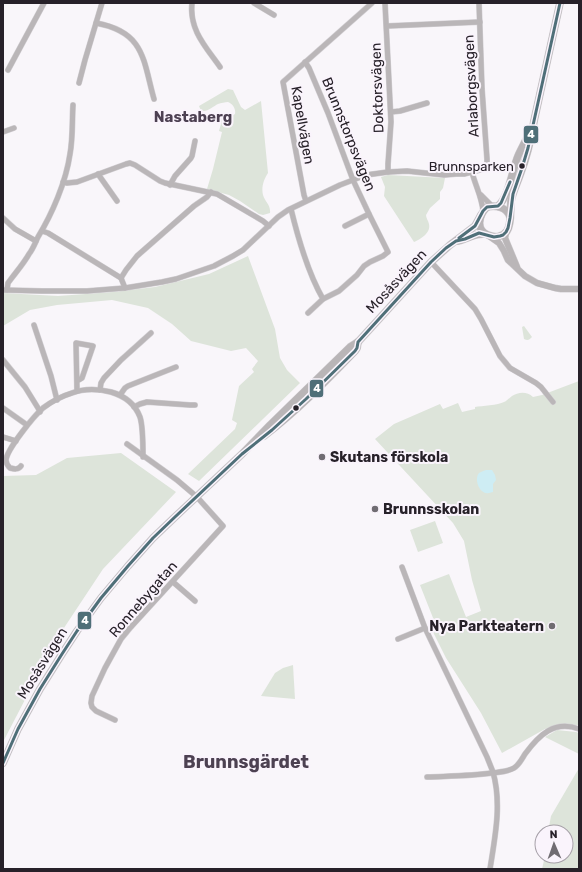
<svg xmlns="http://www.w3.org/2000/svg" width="582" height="872" font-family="Rubik,sans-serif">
  <rect width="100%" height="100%" fill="#f9f6fa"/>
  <!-- green -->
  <g fill="#dde4da">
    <path d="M228,89L233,90L241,107L245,110L261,101L268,173C264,179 261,187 263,195C265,202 271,205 270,213L263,215L259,214L240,201L229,195L207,189L213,169L222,132L219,131L221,124L219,119L220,117C225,116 231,117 235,114C236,109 233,104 228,102C225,102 221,103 218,104C212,107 202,117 199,106Z"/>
    <path d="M388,175L445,178L443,188L440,192V199L430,208L426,215C426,218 428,220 429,224C431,233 421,239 414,242L384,196L385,187L381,177Z"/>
    <polygon points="248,256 275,329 280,358 287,370 300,383 199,481 188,474 235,429 237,423 232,420 239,386 254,372 252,369 258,361 246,348 231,351 191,341 172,324 148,308 112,300 57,305 30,310 3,326 3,293 58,296 113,292 155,287 209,274"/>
    <path d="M524,326L532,337C529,340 528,341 524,339L522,327Z"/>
    <path d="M579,381V725H564L545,729L502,753L481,713L446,658L433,632L437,628L420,585L449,574L466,617L481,611L472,580L464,541L453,523L375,439L394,424L440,404L443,409L458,403L462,412L475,409V407C482,406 498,405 504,402C507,401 509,398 512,396C518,392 527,391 533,397L542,395Z"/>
    <polygon points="121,453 176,492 103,569 56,640 3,742 3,476 36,475 67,458"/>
    <polygon points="435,521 443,543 418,552 410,530"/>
    <polygon points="293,665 295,699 261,696 275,673 283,668"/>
    <polygon points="557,730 576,732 579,733 579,754 545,737"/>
    <polygon points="579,768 579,869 542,869 545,856 566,856 566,832 548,832 551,816"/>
  </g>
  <!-- water -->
  <path fill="#ceedf4" d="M486,470H492L495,475L496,480L493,484V492C491,492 488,494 486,493C479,492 474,479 479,473C481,472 483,471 486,470Z"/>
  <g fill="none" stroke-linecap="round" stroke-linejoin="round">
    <defs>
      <g id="minor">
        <path d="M192,3C189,30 206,47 220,67"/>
        <polyline points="254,3 274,15"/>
        <polyline points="385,3 391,122 388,164 388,172"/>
        <path d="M96,23C145,32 143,60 154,99"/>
        <polyline points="387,26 480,22"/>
        <polyline points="305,62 309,68 328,113 353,180 369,214 388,252 383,256 370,262 364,266 357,275 339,291 323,299 308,313"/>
        <polyline points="8,70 44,3"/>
        <polyline points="79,83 85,60 102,3"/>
        <polyline points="391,112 400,111 427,103"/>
        <polyline points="3,132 14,128"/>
        <path d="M472,172C475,185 482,197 483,211"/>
        <polyline points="98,174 117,201"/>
        <polyline points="63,182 67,183 77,182 126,164 130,163 135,165 160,181 165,183 217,194 263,221 269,226"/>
        <polyline points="170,185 175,176 191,158 192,156 195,141"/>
        <polyline points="481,195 492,206"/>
        <polyline points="306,201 304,195 283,82 372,3"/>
        <path d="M291,209C298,238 308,273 323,299"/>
        <polyline points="3,218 15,229 36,241"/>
        <polyline points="345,226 369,214"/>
        <polyline points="42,231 48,233 121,278 125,288"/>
        <polyline points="431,262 475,309 481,319 500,356 510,368 536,383 541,387 553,402"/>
        <polyline points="121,278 126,270 137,256 194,206 207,197 211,192"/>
        <polyline points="3,290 42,291 87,291 125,288 162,282 176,279 214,266 233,256 243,250 278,217 288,210 340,185 366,175 388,172 407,171 416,172 444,175 456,174 464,174 487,168 487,159 482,89 479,3"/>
        <path d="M7,290L8,283L11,279C17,271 24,263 29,254C33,249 35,243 38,237C52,214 66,182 70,154C73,138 72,121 73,105"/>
        <polyline points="34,325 51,376 57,400"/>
        <polyline points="3,360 25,387 38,408 40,412"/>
        <polyline points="77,381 82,378 93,346 76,343 77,391"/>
        <polyline points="100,390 101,383 104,378 121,360 151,333"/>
        <polyline points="120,395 125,388 128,386 176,367"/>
        <polyline points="134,407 140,404 147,402 190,405 195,405"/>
        <polyline points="3,408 27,425"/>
        <polyline points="3,437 16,441"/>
        <path d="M21,466C18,470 14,469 10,468C8,466 6,463 6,460C7,449 34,416 43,408C51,402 62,396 72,393C85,388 99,389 111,392C125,396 135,404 140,417C143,426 143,447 143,457"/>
        <path d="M402,567L425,628L487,757C489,762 491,767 493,772C502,804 495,837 490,869"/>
        <polyline points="173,582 195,601"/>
        <polyline points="398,639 425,628"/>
        <polyline points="115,720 96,711 92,707 91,703 92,696 105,668 121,639 130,628 223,526 197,497 177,480 127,444"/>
        <path d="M427,777C449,776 471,776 492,773C499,772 507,772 514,768C519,765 522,759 525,754C539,735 554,720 579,729"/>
      </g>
      <g id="tertiary">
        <polyline points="506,232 505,238 517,267"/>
        <polyline points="489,236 499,243 504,251 508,260 525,276 537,283 555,288 561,289 579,289"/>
      </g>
      <g id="secondary">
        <path d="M498,206C509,197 512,170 518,156C522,147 527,139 530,130"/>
        <path d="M510,217C507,207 496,205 487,207C479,215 475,230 488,235C495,238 503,237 507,231C512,224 510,209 511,201C513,191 517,184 520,175C527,157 531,140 534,121L560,3"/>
        <path d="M458,241C468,239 474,233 485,234"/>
        <path d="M264,436C297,411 326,381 355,351L357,348L358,342"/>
        <polyline points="3,763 18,729 40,689 62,654 77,631 101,598 128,566 153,538 176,516 242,454 270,425 350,347 358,342 431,262 450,245 475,226 481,215"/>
      </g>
    </defs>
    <!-- minor casing -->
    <use href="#minor" stroke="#d3d0d4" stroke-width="6"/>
    <!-- tertiary casing -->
    <use href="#tertiary" stroke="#d3d0d4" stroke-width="7"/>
    <!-- secondary casing -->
    <use href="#secondary" stroke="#d3d0d4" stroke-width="8"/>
    <!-- minor -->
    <use href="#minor" stroke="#bab6b8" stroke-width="5"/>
    <!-- tertiary -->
    <use href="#tertiary" stroke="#bab6b8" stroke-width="6"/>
    <!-- secondary -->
    <use href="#secondary" stroke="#b9b5b7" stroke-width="7"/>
    <defs>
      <g id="bus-1">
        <polyline points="459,238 475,226 483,211 487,207 498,206 501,203 510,182"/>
        <polyline points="3,763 18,729 40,689 62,654 77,631 101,598 128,566 153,538 176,516 242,454 272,430 306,399 355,351 357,348 358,342 431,262 446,248 456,241 465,239 479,233 494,237 500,236 503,235 506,232 508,228 510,218 513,194 522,168 528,148 560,3"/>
      </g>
    </defs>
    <!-- bus-1 casing -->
    <use href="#bus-1" stroke="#faf4fc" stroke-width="6"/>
    <!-- bus-1 -->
    <use href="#bus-1" stroke="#4f6f78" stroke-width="3"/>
  </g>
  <!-- markers -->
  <g fill="#272129" stroke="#faf4fc" stroke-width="1.5">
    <circle cx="522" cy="166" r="3.5"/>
    <circle cx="296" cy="408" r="3.5"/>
  </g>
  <g fill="#706c72" stroke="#faf4fc" stroke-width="1.5">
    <circle cx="322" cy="457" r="4"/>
    <circle cx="375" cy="509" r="4"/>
    <circle cx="552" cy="626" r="4"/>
  </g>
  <g text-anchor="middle" stroke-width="4" stroke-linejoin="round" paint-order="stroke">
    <!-- bus labels -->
    <g font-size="13" fill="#272129" stroke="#faf4fc" text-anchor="end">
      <text x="514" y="171">Brunnsparken</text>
    </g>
    <!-- street labels -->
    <g font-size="14" fill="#272129" stroke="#faf4fc">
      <text transform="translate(471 86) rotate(-93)" y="5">Arlaborgsvägen</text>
      <text transform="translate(377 88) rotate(-92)" y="5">Doktorsvägen</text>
      <text transform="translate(303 125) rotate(80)" y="5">Kapellvägen</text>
      <text transform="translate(349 134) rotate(68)" y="5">Brunnstorpsvägen</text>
      <text transform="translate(396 281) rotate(-47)" y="5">Mosåsvägen</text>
      <text transform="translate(143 599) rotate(-49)" y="5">Ronnebygatan</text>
      <text transform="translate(42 663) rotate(-58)" y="5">Mosåsvägen</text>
    </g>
    <!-- poi labels -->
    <g font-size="14" font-weight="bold" fill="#272129" stroke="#faf4fc" text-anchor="start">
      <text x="330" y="462">Skutans förskola</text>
      <text x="383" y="514">Brunnsskolan</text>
      <text x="544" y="631" text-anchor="end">Nya Parkteatern</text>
    </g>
    <!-- neighbourhood labels -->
    <g font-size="15" font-weight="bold" fill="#4d4152" stroke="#faf4fc">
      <text x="193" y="122">Nastaberg</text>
    </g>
    <!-- district labels -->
    <g font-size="18" font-weight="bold" fill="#4d4152" stroke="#faf4fc">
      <text x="246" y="768">Brunnsgärdet</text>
    </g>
  </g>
  <g stroke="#faf4fc" stroke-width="1.5">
    <rect x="523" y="125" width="16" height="19" rx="4" fill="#4f6f78"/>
    <rect x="309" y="379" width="15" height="19" rx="4" fill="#4f6f78"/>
    <rect x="77" y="611" width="15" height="19" rx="4" fill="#4f6f78"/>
  </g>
  <g font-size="11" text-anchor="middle" font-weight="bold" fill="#fff">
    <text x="531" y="138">4</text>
    <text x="317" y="392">4</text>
    <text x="85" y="624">4</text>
  </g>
  <!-- border -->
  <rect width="582" height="872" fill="none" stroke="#272129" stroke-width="8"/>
  <!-- north arrow -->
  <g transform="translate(554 844) rotate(358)"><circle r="19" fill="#faf4fc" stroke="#a6a0a8"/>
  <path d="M0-3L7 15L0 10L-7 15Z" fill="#706c72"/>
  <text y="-6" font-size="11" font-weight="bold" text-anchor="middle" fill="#272129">N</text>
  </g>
</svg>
